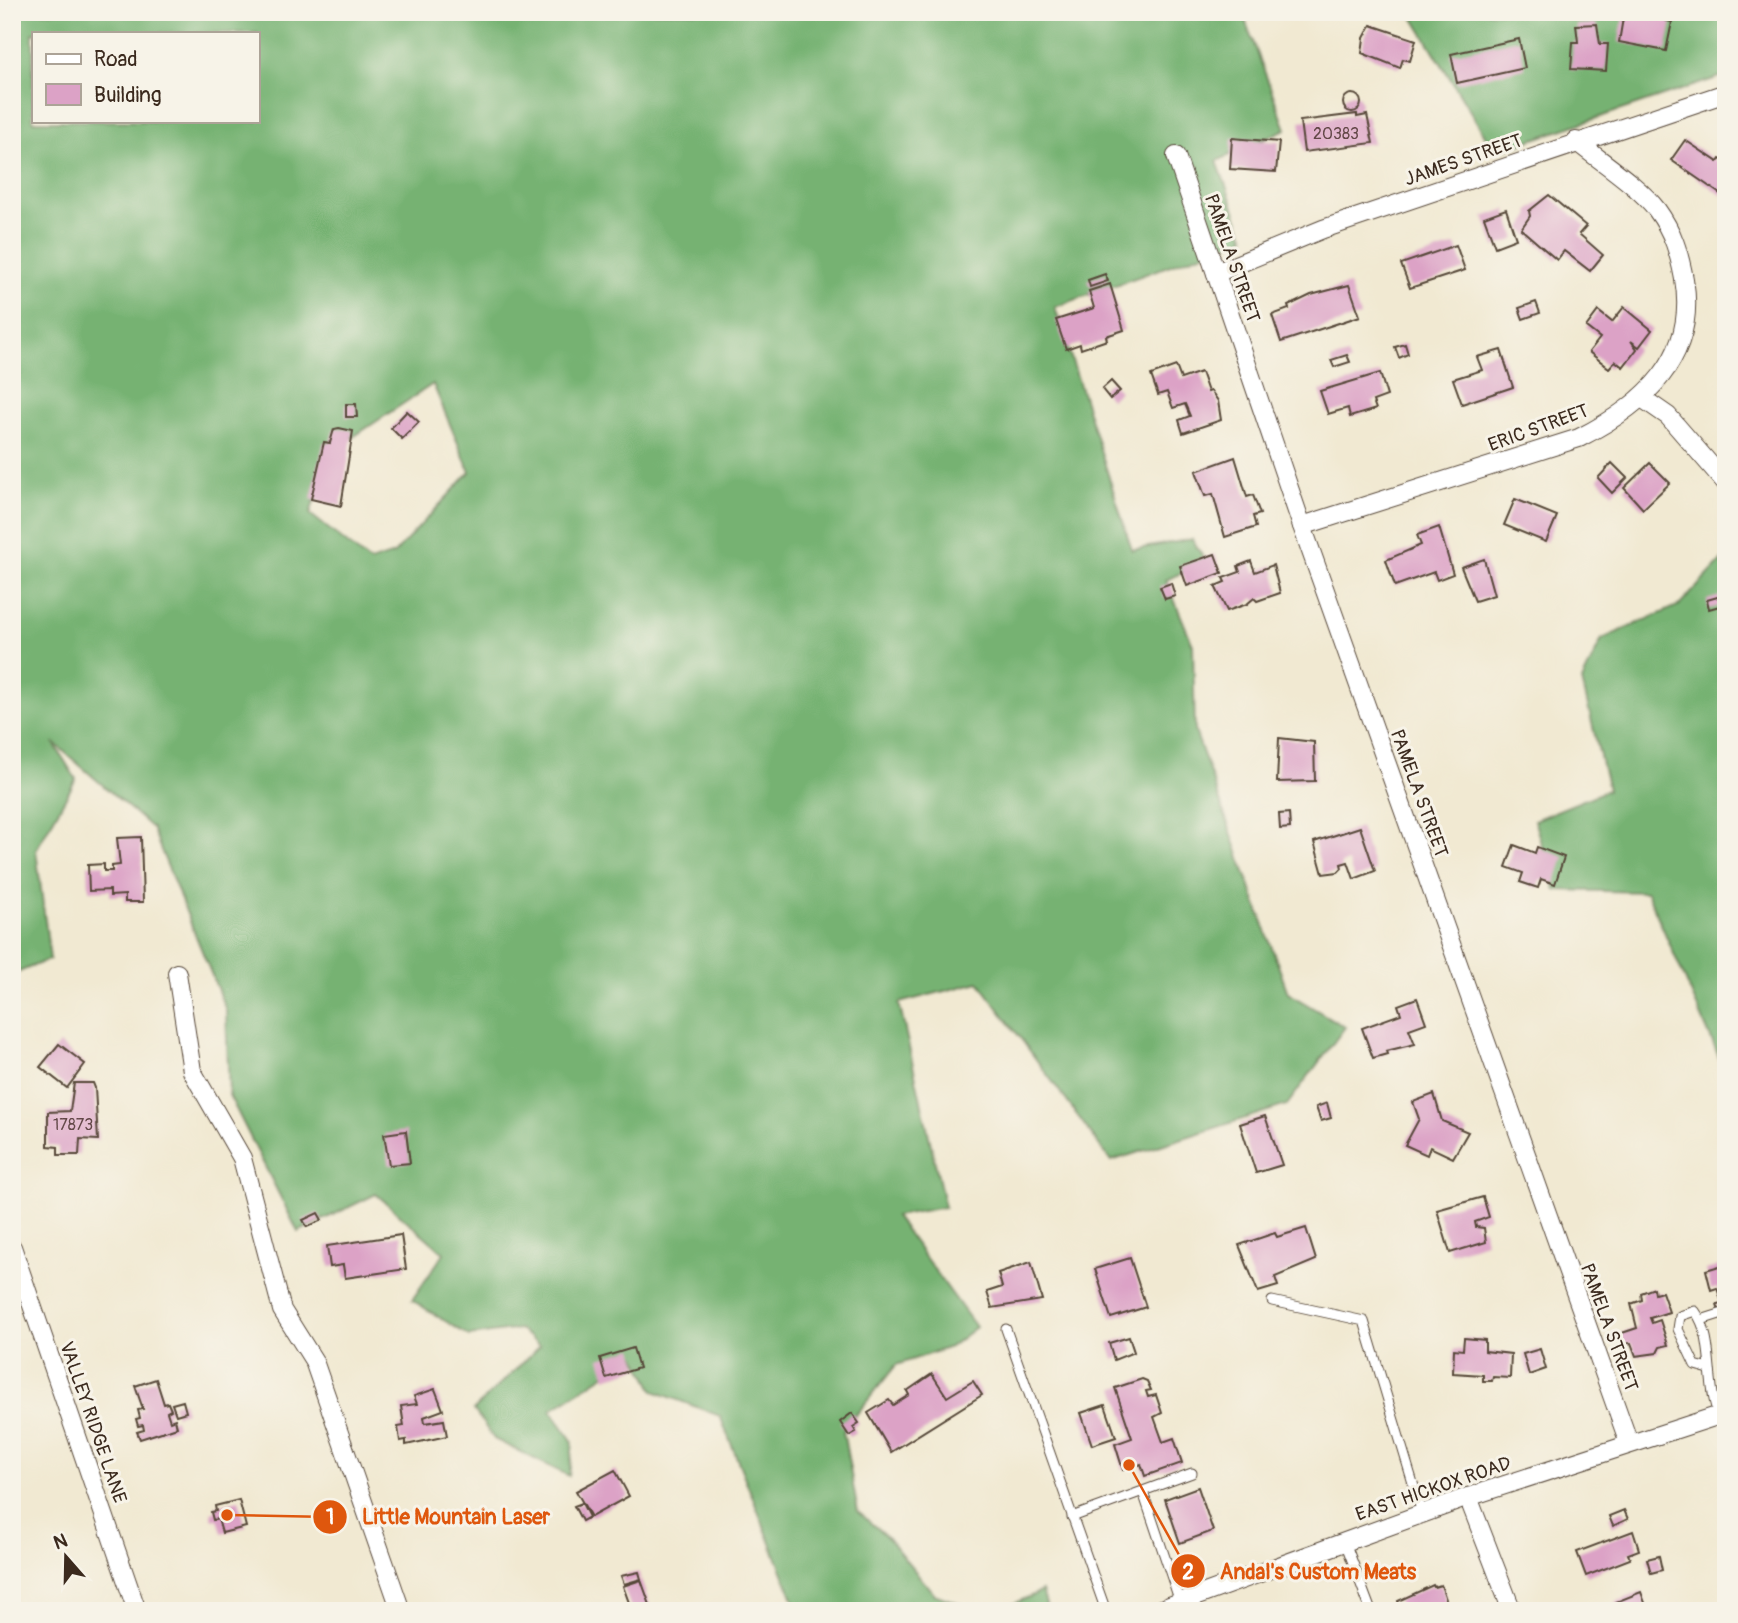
<svg xmlns="http://www.w3.org/2000/svg" width="1738" height="1623" font-family="Pangolin,sans-serif">
  <rect width="100%" height="100%" fill="#f7f3e8"/>
  <filter id="ink" filterUnits="userSpaceOnUse"><feTurbulence type="fractalNoise" baseFrequency=".0143" numOctaves="2"/><feDisplacementMap in="SourceGraphic" scale="14" xChannelSelector="R" yChannelSelector="G"/><feConvolveMatrix kernelMatrix="1 2 1 2 8 2 1 2 1" color-interpolation-filters="sRGB"/></filter>
  <filter id="wash" filterUnits="userSpaceOnUse"><feTurbulence type="fractalNoise" baseFrequency=".00686" numOctaves="4" result="noise"/><feDisplacementMap in="SourceGraphic" scale="28" xChannelSelector="R" yChannelSelector="G"/><feGaussianBlur stdDeviation="1.57" result="paint"/><feColorMatrix in="noise" values="0 0 0 0 0 0 0 0 0 0 0 0 0 0 0 0 0 1.4 0 .05"/><feComposite in="paint" operator="in"/></filter>
  <g filter="url(#wash)">
    <rect width="100%" height="100%" fill="#f1e9d2"/>
    <!-- forest -->
    <g fill="#76b272" stroke="#586e48" stroke-width="2" fill-rule="evenodd">
      <path d="M12,12H1242L1286,129L1217,161L1245,238L1055,307L1132,550L1192,539L1206,562L1166,580L1193,645L1195,731L1288,993L1345,1027L1287,1105L1111,1161L979,982L899,1003L945,1207L895,1216L976,1327L950,1347L896,1365L843,1431L858,1512L887,1537L934,1594L980,1611H798L720,1416L654,1391L635,1355L551,1410L573,1442L569,1476L494,1439L474,1410L540,1346L519,1329L469,1336L412,1300L444,1253L376,1194L298,1232L229,1095L226,1010L152,828L53,742L76,779L36,850L50,959L12,975ZM33,33H257V121H33ZM433,384L470,472L394,554L370,562L310,514L329,453Z"/>
      <polygon points="1410,12 1726,12 1726,75 1495,152"/>
      <polygon points="1726,556 1726,1073 1647,892 1556,890 1534,820 1608,790 1582,681 1602,639 1680,605"/>
      <polygon points="1042,1591 1048,1611 998,1611"/>
    </g>
    <g id="blocks">
      <!-- building -->
      <g fill="#dca2c6">
        <polygon points="1624,12 1648,12 1647,16 1672,22 1666,51 1619,42"/>
        <polygon points="1597,24 1600,44 1608,44 1606,71 1571,69 1573,42 1578,42 1576,25"/>
        <polygon points="1371,25 1416,40 1410,61 1403,59 1400,68 1362,53 1364,38"/>
        <polygon points="1519,39 1525,68 1457,83 1451,54"/>
        <circle cx="1352" cy="103" r="9"/>
        <polygon points="1357,114 1357,117 1367,115 1373,143 1304,152 1300,121"/>
        <polygon points="1232,138 1279,142 1276,172 1230,169"/>
        <polygon points="1685,140 1718,162 1720,159 1726,162 1723,196 1671,160"/>
        <polygon points="1549,195 1586,226 1579,234 1603,255 1590,271 1564,251 1557,260 1521,229 1530,216 1529,211"/>
        <polygon points="1506,209 1516,239 1495,247 1484,217"/>
        <polygon points="1456,245 1465,270 1410,288 1401,264"/>
        <polygon points="1105,274 1108,281 1090,287 1088,280"/>
        <polygon points="1110,284 1124,330 1106,336 1107,340 1081,349 1080,344 1066,349 1056,320 1094,308 1089,291"/>
        <polygon points="1349,285 1360,316 1281,342 1272,315 1289,309 1288,306 1311,295"/>
        <polygon points="1536,302 1540,313 1523,319 1519,308"/>
        <polygon points="1624,307 1652,330 1639,347 1631,341 1637,349 1623,367 1615,361 1609,368 1589,352 1600,338 1586,327 1598,311 1612,322"/>
        <polygon points="1405,344 1408,354 1399,358 1395,347"/>
        <polygon points="1501,350 1513,387 1462,404 1453,379 1482,370 1477,357"/>
        <polygon points="1347,355 1350,362 1334,367 1331,360"/>
        <polygon points="1176,366 1181,379 1201,372 1208,392 1211,391 1218,401 1221,420 1183,433 1179,420 1190,416 1185,404 1173,408 1167,392 1158,395 1151,375"/>
        <polygon points="1380,373 1387,396 1373,401 1376,409 1350,417 1348,408 1328,414 1320,391"/>
        <polygon points="1111,381 1120,391 1110,399 1102,389"/>
        <polygon points="346,404 356,404 357,417 346,417"/>
        <polygon points="407,411 419,422 402,439 391,428"/>
        <polygon points="339,428 353,431 341,506 311,499 324,442 330,443 334,429"/>
        <polygon points="1235,457 1247,497 1253,495 1260,514 1253,516 1256,527 1225,537 1213,494 1205,496 1196,471"/>
        <polygon points="1612,463 1627,478 1612,493 1598,478"/>
        <polygon points="1650,463 1670,483 1643,509 1624,488"/>
        <polygon points="1515,499 1557,516 1546,542 1504,525"/>
        <polygon points="1439,527 1453,574 1437,580 1434,572 1395,586 1386,560 1421,545 1417,535"/>
        <polygon points="1215,554 1222,573 1187,586 1180,566"/>
        <polygon points="1484,559 1494,595 1475,601 1461,567"/>
        <polygon points="1251,561 1255,572 1273,565 1280,593 1257,601 1254,598 1247,604 1227,611 1215,586 1225,582 1223,578 1240,572 1238,566"/>
        <polygon points="1171,583 1175,596 1165,599 1160,587"/>
        <polygon points="1721,596 1723,605 1709,609 1707,600"/>
        <polygon points="1279,738 1314,742 1315,781 1277,782"/>
        <polygon points="1289,813 1290,828 1280,829 1279,814"/>
        <polygon points="1360,827 1375,871 1354,879 1348,862 1341,864 1342,868 1338,872 1323,874 1314,842"/>
        <polygon points="141,837 143,902 125,902 125,895 110,896 110,890 89,891 88,865 104,864 104,871 112,871 112,866 120,865 117,838"/>
        <polygon points="1514,845 1535,853 1537,847 1564,857 1555,884 1541,879 1538,888 1520,882 1523,873 1506,867"/>
        <polygon points="1417,998 1426,1023 1409,1029 1415,1044 1386,1051 1387,1054 1373,1058 1362,1028 1401,1014 1398,1005"/>
        <polygon points="59,1044 85,1064 67,1088 40,1067"/>
        <polygon points="74,1083 93,1083 95,1088 98,1140 80,1139 79,1155 58,1155 58,1147 48,1146 48,1112 70,1111"/>
        <polygon points="1434,1094 1442,1121 1468,1132 1453,1158 1430,1147 1427,1155 1405,1145 1419,1119 1413,1102"/>
        <polygon points="1327,1103 1331,1118 1321,1121 1316,1107"/>
        <polygon points="1265,1116 1282,1165 1256,1173 1240,1124"/>
        <polygon points="406,1131 410,1163 389,1165 384,1134"/>
        <polygon points="1483,1197 1489,1217 1475,1222 1476,1227 1484,1228 1486,1242 1450,1253 1437,1210"/>
        <polygon points="318,1213 322,1220 307,1227 303,1220"/>
        <polygon points="1306,1228 1316,1260 1275,1277 1278,1286 1258,1292 1239,1245 1275,1233 1277,1237"/>
        <polygon points="401,1235 406,1269 345,1278 343,1265 330,1267 327,1246"/>
        <polygon points="1130,1258 1146,1307 1111,1318 1095,1269"/>
        <polygon points="1031,1262 1042,1300 992,1308 987,1292 1002,1287 998,1273"/>
        <polygon points="1726,1264 1726,1309 1719,1310 1717,1304 1722,1303 1717,1288 1711,1290 1706,1270"/>
        <polygon points="1654,1288 1655,1294 1662,1292 1669,1312 1650,1318 1652,1323 1660,1320 1668,1345 1660,1347 1657,1353 1636,1356 1631,1343 1622,1344 1619,1334 1637,1328 1631,1304 1642,1300 1641,1293"/>
        <polygon points="1129,1337 1134,1352 1114,1360 1109,1343"/>
        <polygon points="1464,1338 1485,1340 1485,1351 1511,1354 1510,1378 1493,1377 1492,1381 1483,1381 1483,1375 1453,1373 1454,1349 1463,1350"/>
        <polygon points="633,1348 639,1368 606,1378 600,1358"/>
        <polygon points="1540,1349 1546,1369 1529,1375 1523,1354"/>
        <polygon points="932,1374 947,1397 973,1381 982,1395 891,1452 868,1413 889,1400 893,1405 909,1395 907,1391"/>
        <polygon points="156,1379 164,1404 168,1403 171,1410 167,1412 170,1421 175,1419 177,1427 140,1439 137,1432 144,1430 143,1425 138,1426 136,1419 140,1418 138,1410 143,1409 135,1386"/>
        <polygon points="1142,1379 1147,1381 1151,1390 1146,1391 1148,1397 1156,1395 1162,1413 1154,1417 1163,1442 1174,1438 1182,1463 1145,1476 1141,1464 1123,1470 1115,1444 1132,1438 1115,1388"/>
        <polygon points="435,1389 443,1410 424,1417 425,1423 444,1420 447,1436 406,1445 406,1440 400,1441 398,1427 404,1426 401,1406 417,1404 414,1396"/>
        <polygon points="183,1401 186,1412 176,1415 172,1404"/>
        <polygon points="1105,1405 1116,1437 1092,1445 1081,1413"/>
        <polygon points="852,1413 859,1423 853,1427 856,1432 849,1436 840,1422"/>
        <polygon points="615,1470 629,1496 591,1517 576,1491"/>
        <polygon points="1198,1487 1213,1531 1180,1543 1165,1499"/>
        <polygon points="239,1500 246,1527 222,1533 218,1519 213,1520 211,1512 216,1511 215,1506"/>
        <polygon points="582,1503 589,1517 582,1521 574,1506"/>
        <polygon points="1624,1510 1628,1519 1613,1526 1609,1516"/>
        <polygon points="1633,1531 1639,1550 1628,1554 1630,1559 1586,1576 1577,1552"/>
        <polygon points="1659,1556 1662,1570 1651,1573 1647,1559"/>
        <polygon points="639,1572 641,1579 624,1584 621,1576"/>
        <polygon points="641,1580 650,1605 632,1611 623,1586"/>
        <polygon points="1433,1585 1434,1587 1441,1585 1450,1611 1401,1611 1398,1601"/>
        <polygon points="1641,1592 1648,1611 1619,1611 1616,1602"/>
      </g>
    </g>
  </g>
  <g filter="url(#ink)">
    <use href="#blocks" fill-opacity="0" stroke="#564739" stroke-width="2"/>
    <g fill="none" stroke-linecap="round" stroke-linejoin="round">
      <defs>
        <g id="lane">
          <polyline points="1272,1301 1364,1321 1422,1513"/>
          <polyline points="1701,1320 1726,1312"/>
          <polyline points="1006,1329 1106,1611"/>
          <path d="M1709,1369L1695,1365L1678,1329L1680,1316L1695,1311C1718,1342 1702,1396 1726,1429"/>
          <polyline points="1143,1492 1180,1602"/>
          <polyline points="1072,1517 1192,1473"/>
          <polyline points="1345,1542 1371,1611"/>
        </g>
        <g id="street">
          <polyline points="1176,156 1302,526 1629,1443"/>
          <polyline points="1216,273 1323,229 1726,93"/>
          <polyline points="1642,398 1668,416 1726,483"/>
          <path d="M1302,526L1579,438C1644,405 1698,358 1684,279C1679,252 1673,232 1657,210C1639,186 1600,161 1576,141"/>
          <polyline points="177,973 192,1071 242,1158 282,1310 314,1361 401,1611"/>
          <polyline points="12,1247 137,1611"/>
          <polyline points="1468,1497 1512,1611"/>
          <polyline points="1156,1611 1468,1497 1726,1413"/>
        </g>
      </defs>
      <!-- lane casing -->
      <use href="#lane" stroke="#564739" stroke-width="11"/>
      <!-- street casing -->
      <use href="#street" stroke="#564739" stroke-width="20"/>
      <!-- lane -->
      <use href="#lane" stroke="#fff" stroke-width="9"/>
      <!-- street -->
      <use href="#street" stroke="#fff" stroke-width="18"/>
    </g>
  </g>
  <g text-anchor="middle" stroke-width="6" stroke-linejoin="round" paint-order="stroke">
    <!-- number labels -->
    <g font-size="16" fill="#634848">
      <text x="1336" y="139">20383</text>
      <text x="73" y="1130">17873</text>
    </g>
    <!-- street labels -->
    <g font-size="19" fill="#3b2a1e" stroke="#f7f3e8">
      <text transform="translate(1463 159) rotate(-19)" y="7">JAMES STREET</text>
      <text transform="translate(1233 258) rotate(71)" y="7">PAMELA STREET</text>
      <text transform="translate(1538 427) rotate(-20)" y="7">ERIC STREET</text>
      <text transform="translate(1420 793) rotate(70)" y="7">PAMELA STREET</text>
      <text transform="translate(1610 1327) rotate(70)" y="7">PAMELA STREET</text>
      <text transform="translate(94 1422) rotate(71)" y="7">VALLEY RIDGE LANE</text>
      <text transform="translate(1433 1488) rotate(-19)" y="7">EAST HICKOX ROAD</text>
    </g>
  </g>
  <!-- callouts -->
  <path fill="none" stroke="#df570d" stroke-width="2.5" d="M227 1515L330 1517M1129 1465L1188 1571"/>
  <g fill="#df570d" stroke="#f7f3e8" stroke-width="2.5">
    <circle cx="227" cy="1515" r="7"/>
    <circle cx="1129" cy="1465" r="7"/>
    <circle cx="330" cy="1517" r="18"/>
    <circle cx="1188" cy="1571" r="18"/>
  </g>
  <g font-size="21" text-anchor="middle" font-weight="bold" fill="#fff">
    <text x="330" y="1524">1</text>
    <text x="1188" y="1579">2</text>
  </g>
  <g font-size="21" text-anchor="middle" font-weight="bold" fill="#df570d" stroke="#f7f3e8" stroke-width="6" stroke-linejoin="round" paint-order="stroke">
    <text x="456" y="1524">Little Mountain Laser</text>
    <text x="1318" y="1579">Andal's Custom Meats</text>
  </g>
  <!-- margin -->
  <rect width="1738" height="1623" fill="none" stroke="#f7f3e8" stroke-width="42"/>
  <!-- legend -->
  <rect x="32" y="32" width="228" height="91" fill="#f7f3e8" stroke="#aca397" stroke-width="2"/>
  <rect x="46" y="54" width="35" height="10" fill="#ffffff" stroke="#aca397" stroke-width="2"/>
  <text x="94" y="66" font-size="21" fill="#3b2a1e">Road</text>
  <rect x="46" y="84" width="35" height="21" fill="#dca2c6" stroke="#aca397" stroke-width="2"/>
  <text x="94" y="102" font-size="21" fill="#3b2a1e">Building</text>
  <!-- north arrow -->
  <g transform="translate(66 1557) rotate(340)" stroke="#f7f3e8" stroke-width="5" paint-order="stroke">
  <path d="M0-5L12 26L0 18L-12 26Z" fill="#3b2a1e"/>
  <text y="-10" font-size="19" font-weight="bold" text-anchor="middle" fill="#3b2a1e">N</text>
  </g>
</svg>
